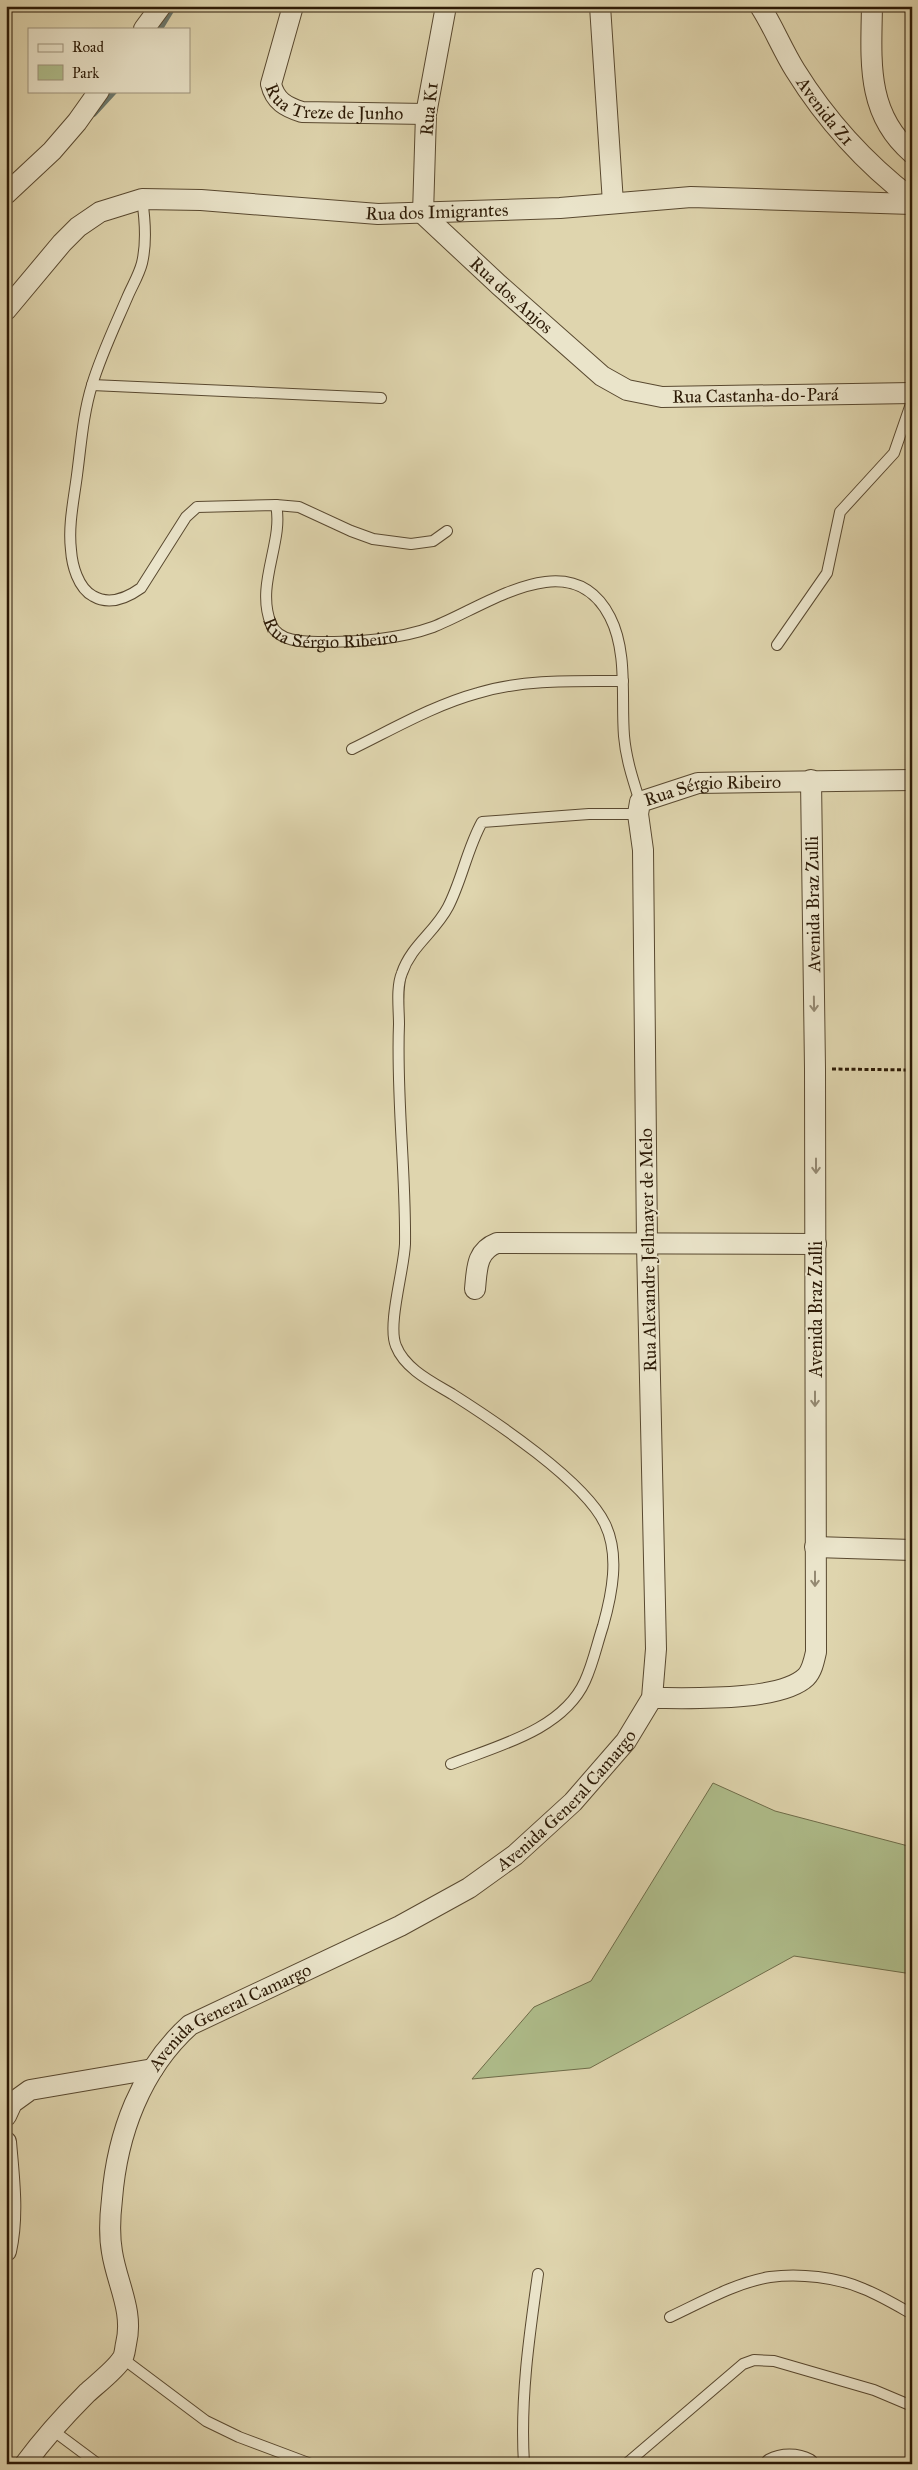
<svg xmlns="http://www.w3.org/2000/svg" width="918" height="2470" font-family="'IM FELL Great Primer',serif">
  <rect width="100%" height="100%" fill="#dfd5ae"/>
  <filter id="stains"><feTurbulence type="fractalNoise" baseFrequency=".004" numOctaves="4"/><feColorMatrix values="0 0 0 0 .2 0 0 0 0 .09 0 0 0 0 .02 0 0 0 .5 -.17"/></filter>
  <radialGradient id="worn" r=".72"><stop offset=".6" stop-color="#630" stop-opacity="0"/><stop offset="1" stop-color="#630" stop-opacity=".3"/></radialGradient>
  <!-- green -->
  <polygon fill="#afbe8c" stroke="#6e6c49" points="713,1783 775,1811 912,1847 912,1974 794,1956 590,2068 472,2079 534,2007 591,1981"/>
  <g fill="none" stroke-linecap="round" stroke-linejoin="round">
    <!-- stream -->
    <g stroke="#6b786d" stroke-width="5.5">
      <polyline points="160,29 174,6"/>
      <polyline points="94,114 115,91"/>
    </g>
    <defs>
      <g id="service">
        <path d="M142,199C145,219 147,242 142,263C139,275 132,286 127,298C115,326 101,355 92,385C83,414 81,445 77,475C74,499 68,525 71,550C72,565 78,588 93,596C110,606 127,598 141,588L186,517L197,507L276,505L299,507L351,531L373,539L411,544L433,541L447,531"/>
        <polyline points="92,385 381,398"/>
        <path id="s1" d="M276,505C284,542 255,584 271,624C278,641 302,642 318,642C356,642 397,640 433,627C485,607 571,541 610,617C628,652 621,698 624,736C626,759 633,780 640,802"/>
        <polyline points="777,645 827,573 840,512 894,453 912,401"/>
        <path d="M352,749C393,729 434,705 478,693C524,679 575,681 623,681"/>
        <path d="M451,1764C497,1746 563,1730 585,1681C593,1664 597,1644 603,1626C612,1594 620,1555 605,1524C585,1481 493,1420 452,1394C432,1382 405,1369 396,1346C387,1325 404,1270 405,1244C406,1171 396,1097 399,1024C399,1009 396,987 402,973C411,946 435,932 448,907C462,880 467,849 482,822L589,814H638"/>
        <path d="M670,2317C700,2303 737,2282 770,2277C799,2273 837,2277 864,2289C881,2296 896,2305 912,2314"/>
        <polyline points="122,2358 206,2421 239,2437 311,2464"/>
        <polyline points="51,2429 98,2464"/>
        <path d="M524,2464C520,2400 529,2337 538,2274"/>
        <polyline points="626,2464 743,2364 754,2360 774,2361 874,2390 912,2406"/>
      </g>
      <g id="minor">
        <path id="s2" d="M293,6L271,84C275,101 286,107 302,112L426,114"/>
        <path id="s3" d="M446,6L426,114L423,214L499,285L602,376L627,390L662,397L912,393"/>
        <polyline points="600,6 613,203"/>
        <path id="s4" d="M760,6C773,26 782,49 795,70C826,120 865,163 912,199"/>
        <path d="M872,6C871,61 866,114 912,153"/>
        <polyline points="144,29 161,6"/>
        <polyline points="6,194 52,151 77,122 99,91"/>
        <path id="s5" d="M6,310L62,243L78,227L100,212L142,199L201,200L378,214L560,208L691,197L912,204"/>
        <path d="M475,1289C477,1269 476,1251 497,1243L816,1244"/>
        <polyline points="815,1547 912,1550"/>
        <path d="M652,1698C688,1698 780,1702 806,1677C812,1671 814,1661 816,1652L815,1069L811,780"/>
        <polyline points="6,2116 12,2103 30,2090 153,2069"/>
        <path d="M6,2142C9,2178 14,2215 6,2251"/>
        <path id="s6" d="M25,2464C44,2438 64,2416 87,2393C97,2384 116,2369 122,2359C125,2355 125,2348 126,2344C134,2311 117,2284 112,2252C109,2235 110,2216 112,2199C117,2134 141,2069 190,2025L400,1926L469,1888L515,1855L573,1802L626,1741L652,1698L656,1649L647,1244L643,850L638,814L640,802L698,783L912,780"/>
        <path d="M771,2464C782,2458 797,2458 808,2464"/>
      </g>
    </defs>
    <!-- service casing -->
    <use href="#service" stroke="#594930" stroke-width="12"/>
    <!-- minor casing -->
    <use href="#minor" stroke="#594930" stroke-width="22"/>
    <!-- path -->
    <polyline stroke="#2c1a06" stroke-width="3" stroke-dasharray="4 2.5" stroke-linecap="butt" points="832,1069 912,1070"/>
    <!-- service -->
    <use href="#service" stroke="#eae4ca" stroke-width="10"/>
    <!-- minor -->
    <use href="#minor" stroke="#eae4ca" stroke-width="20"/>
  </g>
  <!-- one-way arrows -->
  <defs><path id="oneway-shaft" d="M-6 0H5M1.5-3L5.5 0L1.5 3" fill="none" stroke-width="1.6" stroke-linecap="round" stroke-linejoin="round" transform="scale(1.25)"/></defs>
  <g stroke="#948972">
    <use href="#oneway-shaft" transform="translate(814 1004) rotate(89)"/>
    <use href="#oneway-shaft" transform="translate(816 1166) rotate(90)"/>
    <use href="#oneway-shaft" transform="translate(815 1399) rotate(90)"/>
    <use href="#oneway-shaft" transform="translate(815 1579) rotate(90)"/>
  </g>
  <g text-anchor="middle" stroke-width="4" stroke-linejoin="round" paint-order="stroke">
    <!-- street labels -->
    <g font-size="18" fill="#2c1a06" stroke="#eae4ca">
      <text dy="6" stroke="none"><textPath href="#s2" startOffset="154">Rua Treze de Junho</textPath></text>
      <text transform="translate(429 109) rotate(-84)" y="6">Rua K1</text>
      <text dy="6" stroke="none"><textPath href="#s4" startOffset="124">Avenida Z1</textPath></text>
      <text dy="6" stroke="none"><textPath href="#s5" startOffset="476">Rua dos Imigrantes</textPath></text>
      <text dy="6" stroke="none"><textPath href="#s3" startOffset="330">Rua dos Anjos</textPath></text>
      <text dy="6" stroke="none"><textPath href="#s3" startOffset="609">Rua Castanha-do-Pará</textPath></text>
      <text dy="6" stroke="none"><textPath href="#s1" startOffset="184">Rua Sérgio Ribeiro</textPath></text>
      <text dy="6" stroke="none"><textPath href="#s6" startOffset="2050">Rua Sérgio Ribeiro</textPath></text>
      <text transform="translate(813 904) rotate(-91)" y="6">Avenida Braz Zulli</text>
      <text transform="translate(648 1250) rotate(-91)" y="6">Rua Alexandre Jellmayer de Melo</text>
      <text transform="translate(816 1309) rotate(-90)" y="6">Avenida Braz Zulli</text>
      <text dy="6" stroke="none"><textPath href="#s6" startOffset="944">Avenida General Camargo</textPath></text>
      <text dy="6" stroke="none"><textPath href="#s6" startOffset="539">Avenida General Camargo</textPath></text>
    </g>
  </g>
  <!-- margin -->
  <rect width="918" height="2470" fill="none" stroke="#dfd5ae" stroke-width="25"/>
  <rect x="8" y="8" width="903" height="2455" fill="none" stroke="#2c1a06" stroke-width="2.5"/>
  <rect x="12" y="12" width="893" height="2445" fill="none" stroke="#2c1a06"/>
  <!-- legend -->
  <rect x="28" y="28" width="162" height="65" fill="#eae4ca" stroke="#9e937c"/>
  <rect x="38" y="44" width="25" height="8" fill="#eae4ca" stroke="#9e937c"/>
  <text x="72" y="52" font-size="15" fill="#2c1a06">Road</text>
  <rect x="38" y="65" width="25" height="15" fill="#afbe8c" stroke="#9e937c"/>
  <text x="72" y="78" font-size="15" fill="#2c1a06">Park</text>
  <rect width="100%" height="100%" filter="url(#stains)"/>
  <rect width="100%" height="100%" fill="url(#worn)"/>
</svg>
